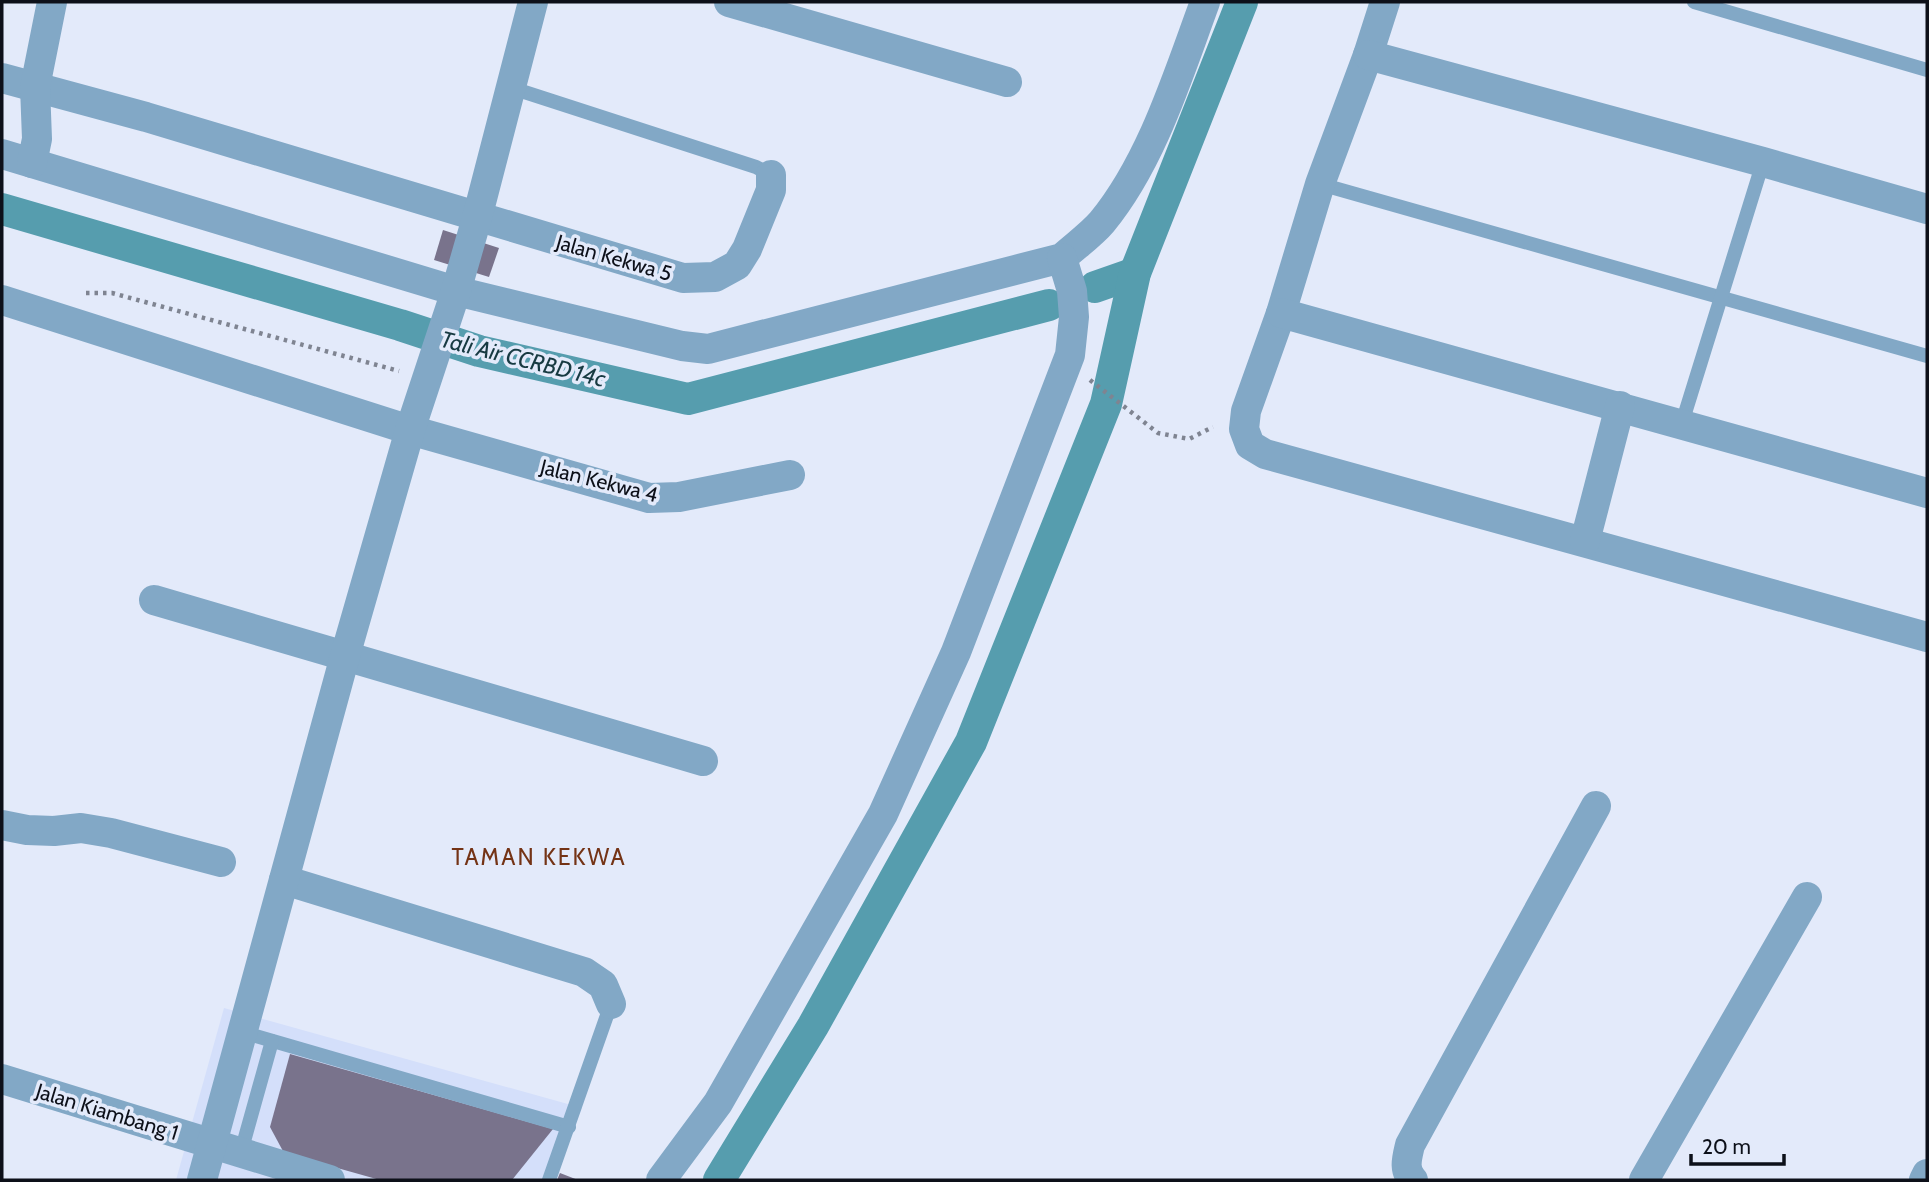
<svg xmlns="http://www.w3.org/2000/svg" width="1929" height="1182" font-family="Cabin,sans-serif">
  <rect width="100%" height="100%" fill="#e3eafa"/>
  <!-- built -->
  <polygon fill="#d4dffa" points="224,1008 582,1108 554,1180 176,1180"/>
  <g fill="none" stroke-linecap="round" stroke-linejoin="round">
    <!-- canal -->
    <g stroke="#569dae" stroke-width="32">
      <polyline points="2,209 400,325 479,351 688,399 1049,305"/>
      <polyline points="1095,287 1135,273"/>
      <polyline points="719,1180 813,1026 971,742 1106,404 1135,273 1242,2"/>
    </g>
  </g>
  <!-- building -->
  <g fill="#79738c">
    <polygon points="443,230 499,248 489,277 434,260"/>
    <polygon points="290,1054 553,1129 512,1180 380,1180 284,1153 270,1127"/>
    <polygon points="560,1173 578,1180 557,1180"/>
  </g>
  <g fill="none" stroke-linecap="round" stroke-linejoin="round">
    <!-- path -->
    <g stroke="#7f8491" stroke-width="4.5" stroke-dasharray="3.5 5" stroke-linecap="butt">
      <polyline points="86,293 112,293 399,371"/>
      <polyline points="1090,380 1158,433 1189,439 1213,427"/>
    </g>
    <!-- lane -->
    <g stroke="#82a8c6" stroke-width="14">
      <polyline points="1694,2 1927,70"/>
      <polyline points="512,88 756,167 771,175"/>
      <polyline points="1320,184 1927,356"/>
      <polyline points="1682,423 1763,162"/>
      <polyline points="242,1032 569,1127"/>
      <polyline points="241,1152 272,1041"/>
      <polyline points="549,1180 611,1004"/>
    </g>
    <!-- street -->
    <g stroke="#82a8c6" stroke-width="30">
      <polyline points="729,2 1007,82"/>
      <polyline points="1385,2 1368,55 1320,184 1281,313 1246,411 1244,429 1250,445 1265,454 1927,637"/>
      <polyline points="1368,55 1763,162 1927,209"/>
      <polyline points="2,78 146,117 683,278 715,277 737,265 747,249 771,190 771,175"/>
      <path d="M2,154L456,291L682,346L708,349L1062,258C1075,246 1091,235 1102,222C1152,161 1178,75 1205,2"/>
      <polyline points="32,163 37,139 35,87 52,2"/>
      <polyline points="2,300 410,430 649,498 679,497 790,475"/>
      <polyline points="1281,313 1927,493"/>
      <polyline points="1585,541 1620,406"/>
      <polyline points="154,600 703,761"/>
      <polyline points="2,825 27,830 54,831 81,828 111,833 221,862"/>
      <polyline points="284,880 584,972 603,985 611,1004"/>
      <polyline points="2,1079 330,1180"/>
      <polyline points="202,1180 345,656 410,430 456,291 477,218 533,2"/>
      <polyline points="661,1180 718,1103 883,814 956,652 1070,355 1074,317 1072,291 1062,258"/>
      <path d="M1413,1180C1403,1170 1407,1158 1410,1145L1596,806"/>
      <polyline points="1644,1180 1807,897"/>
      <polyline points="1924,1180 1927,1174"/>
    </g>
  </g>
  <g text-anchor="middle" stroke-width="7" stroke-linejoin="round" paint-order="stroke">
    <!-- street labels -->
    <g font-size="21" fill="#0d1019" stroke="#e3eafa">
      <text transform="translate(614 258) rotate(16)" y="7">Jalan Kekwa 5</text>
      <text transform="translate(599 481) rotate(14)" y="7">Jalan Kekwa 4</text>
      <text transform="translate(107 1112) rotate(17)" y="7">Jalan Kiambang 1</text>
    </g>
    <!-- water labels -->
    <g font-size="23" font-style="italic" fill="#173a42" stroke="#e3eafa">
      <text transform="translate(523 359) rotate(14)" y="8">Tali Air CCRBD 14c</text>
    </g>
    <!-- neighbourhood labels -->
    <g font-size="23" letter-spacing="2" fill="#743315" stroke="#e3eafa">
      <text x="539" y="865">TAMAN KEKWA</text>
    </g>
  </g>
  <!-- border -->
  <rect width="1929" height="1182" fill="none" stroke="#0d1019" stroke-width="7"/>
  <!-- scale -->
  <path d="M1691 1154v10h93v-10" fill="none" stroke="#0d1019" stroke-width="3.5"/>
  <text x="1702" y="1154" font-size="21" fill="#0d1019" stroke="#e3eafa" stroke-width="5" paint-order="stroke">20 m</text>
</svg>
